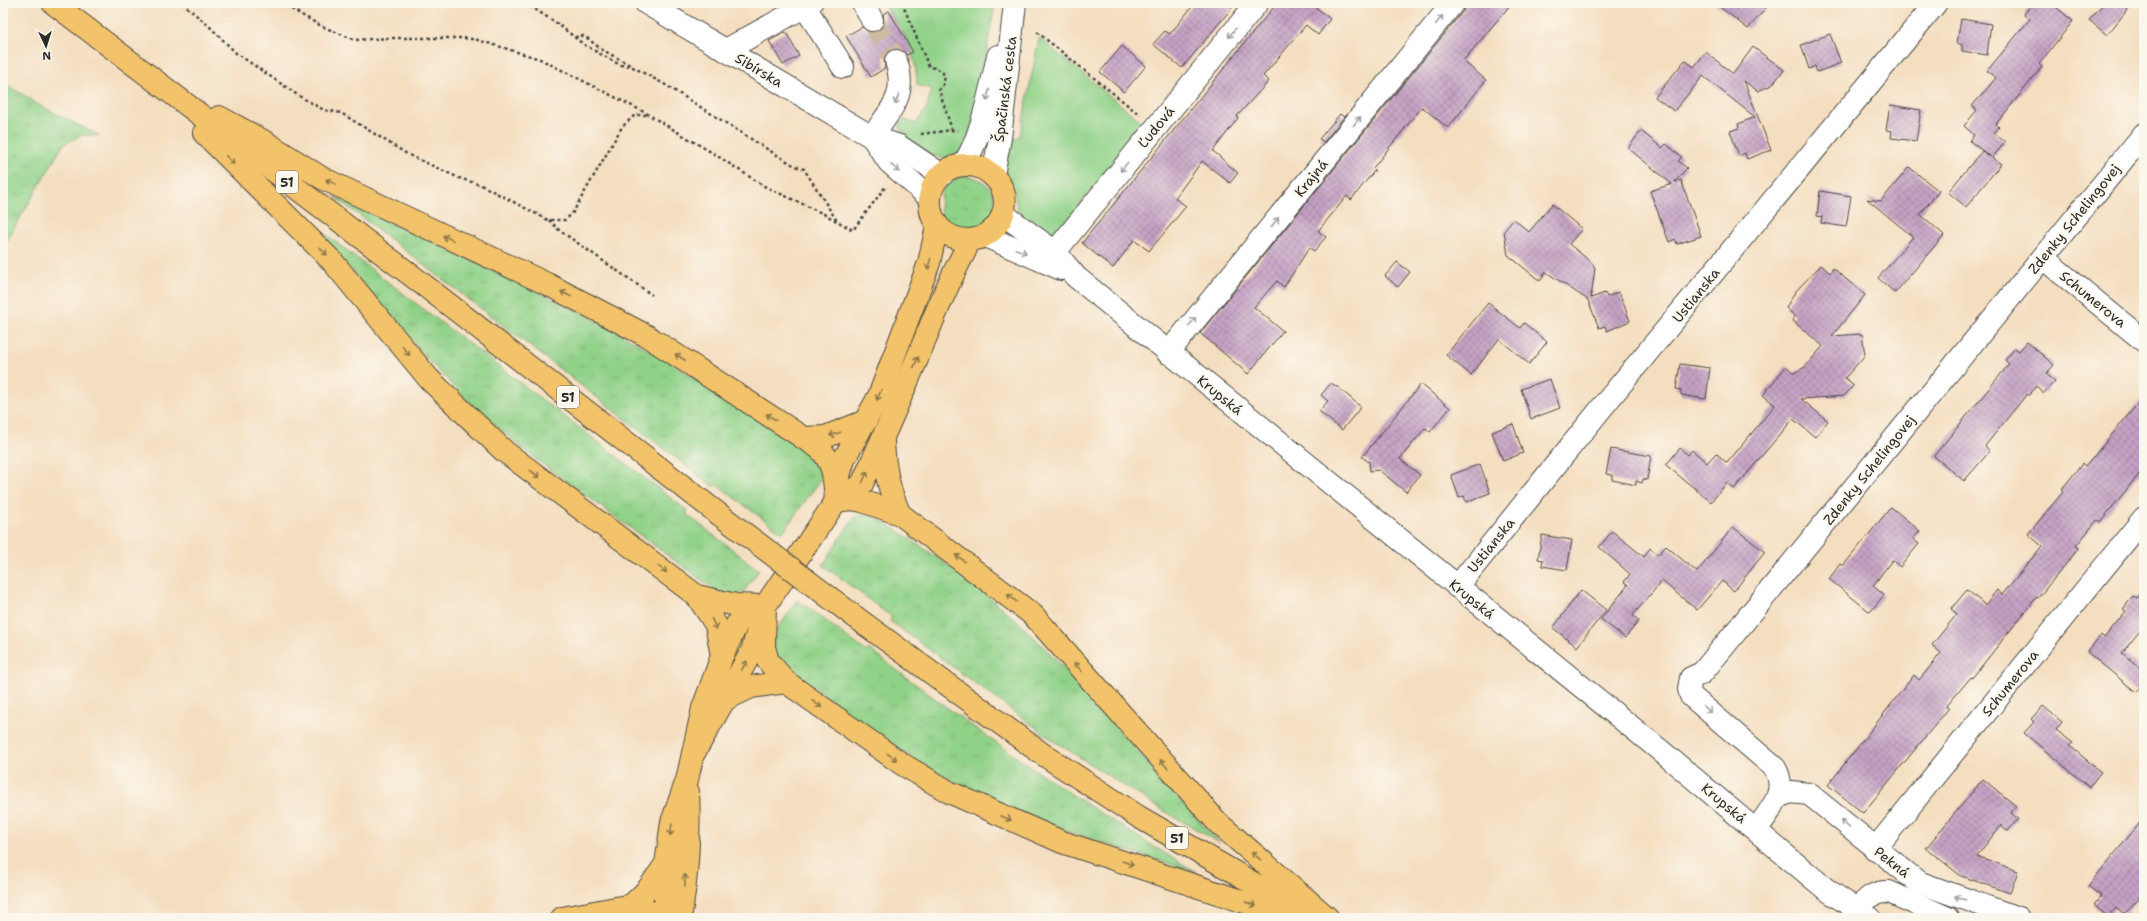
<svg xmlns="http://www.w3.org/2000/svg" width="2147" height="921" font-family="'Shantell Sans',sans-serif">
  <defs>
    <pattern id="grass-tufts" width="24" height="20" patternUnits="userSpaceOnUse"><rect width="24" height="20" fill="#91d289"/><path d="M3 7l-1-3M5 7V3M7 7l1-3M15 17l-1-3M17 17v-4M19 17l1-3" fill="none" stroke="#7db476"/></pattern>
    <pattern id="building-cross-hatch" width="8" height="8" patternUnits="userSpaceOnUse"><rect width="8" height="8" fill="#c5a2c4"/><path d="M0 0l8 8M0 8l8-8" fill="none" stroke="#a0849f"/></pattern>
  </defs>
  <rect width="100%" height="100%" fill="#fbf7ec"/>
  <filter id="ink" filterUnits="userSpaceOnUse"><feTurbulence type="fractalNoise" baseFrequency=".025" numOctaves="2"/><feDisplacementMap in="SourceGraphic" scale="8" xChannelSelector="R" yChannelSelector="G"/><feConvolveMatrix kernelMatrix="1 2 1 2 8 2 1 2 1" color-interpolation-filters="sRGB"/></filter>
  <filter id="wash" filterUnits="userSpaceOnUse"><feTurbulence type="fractalNoise" baseFrequency=".012" numOctaves="4" result="noise"/><feDisplacementMap in="SourceGraphic" scale="16" xChannelSelector="R" yChannelSelector="G"/><feGaussianBlur stdDeviation="0.9" result="paint"/><feColorMatrix in="noise" values="0 0 0 0 0 0 0 0 0 0 0 0 0 0 0 0 0 1.4 0 .05"/><feComposite in="paint" operator="in"/></filter>
  <g filter="url(#wash)">
    <rect width="100%" height="100%" fill="#f4dec0"/>
    <!-- grass -->
    <g fill="url(#grass-tufts)" stroke="#5e7e5a">
      <polygon points="3,82 39,105 100,136 81,135 63,145 3,247"/>
      <path d="M965,176C989,178 1004,199 988,220C987,222 984,226 982,228C978,230 969,231 964,233L941,217C939,194 940,182 965,176Z"/>
      <path d="M334,196L537,291L613,329L679,368L813,456C821,465 824,471 819,482L782,533L716,484L714,487Z"/>
      <polygon points="312,224 688,511 686,514 759,570 744,591 735,596 718,592 529,454 471,404 429,361"/>
      <path d="M868,514C891,524 911,540 932,554C979,587 1024,624 1063,667C1116,724 1165,787 1220,843L1164,811L1054,741L890,621L892,617L823,565L852,520L858,516Z"/>
      <path d="M798,600L867,652L869,649C974,730 1082,805 1196,872L1065,831L962,787L914,759L859,722L779,659L772,651L774,634Z"/>
    </g>
    <!-- green -->
    <g fill="#91d289" stroke="#5e7e5a">
      <path d="M882,3H995L976,114L962,153L945,159L932,155L906,140L899,126L903,119L916,124L927,107L932,89L917,85C917,54 902,25 882,3Z"/>
      <polygon points="1039,38 1143,123 1064,225 1057,231 1046,232 1018,212 1014,191 1005,170 1006,142 1020,136"/>
    </g>
    <g id="blocks">
      <!-- building -->
      <g fill="url(#building-cross-hatch)">
        <polygon points="1195,3 1236,3 1182,68 1153,44 1165,31 1170,34"/>
        <polygon points="1277,3 1311,3 1330,19 1318,35 1306,25 1263,76 1269,81 1237,116 1238,118 1213,151 1238,173 1230,183 1202,161 1175,198 1186,206 1174,221 1149,251 1134,240 1113,268 1082,243"/>
        <polygon points="1467,3 1512,3 1463,61 1486,80 1448,128 1422,107 1373,168 1375,170 1351,200 1347,196 1318,231 1326,237 1314,251 1309,248 1284,287 1277,281 1254,307 1283,331 1248,374 1200,333 1463,11"/>
        <polygon points="1715,3 1770,3 1748,29"/>
        <polygon points="2033,3 2051,3 2073,21 2039,64 2042,67 1996,124 1999,127 1994,133 2005,142 1992,158 2001,164 1966,207 1948,192 1982,151 1991,157 1970,141 1974,135 1964,126 1977,110 1972,106 1996,78 1987,71 2030,19 2024,14"/>
        <polygon points="2104,3 2133,3 2107,35 2089,20"/>
        <polygon points="889,11 913,52 907,55 899,49 888,52 884,58 885,68 871,77 846,36 862,27 871,32 878,31 884,21 883,14"/>
        <polygon points="1961,19 1991,24 1987,55 1962,51 1962,45 1957,43"/>
        <polygon points="786,32 799,56 783,65 769,41"/>
        <polygon points="1830,34 1841,63 1817,72 1815,66 1809,69 1801,45"/>
        <polygon points="1122,46 1146,66 1124,92 1100,72"/>
        <polygon points="1753,47 1784,70 1772,85 1758,91 1744,81 1771,150 1747,159 1745,153 1739,156 1730,131 1739,128 1738,124 1755,117 1703,76 1674,111 1655,97 1685,60 1694,67 1706,52 1733,74"/>
        <polygon points="1890,105 1921,110 1916,141 1891,138 1892,131 1886,130"/>
        <polygon points="1340,114 1344,117 1324,142 1319,139"/>
        <polygon points="1641,131 1662,148 1666,144 1682,157 1678,161 1687,168 1675,182 1681,180 1701,236 1677,244 1675,239 1669,242 1650,191 1672,184 1628,148"/>
        <polygon points="1909,167 1939,191 1920,214 1944,235 1895,293 1878,278 1913,237 1867,199 1881,201"/>
        <polygon points="1820,191 1851,196 1846,227 1821,223 1822,217 1817,216"/>
        <polygon points="1552,204 1582,229 1569,244 1592,263 1595,268 1591,298 1605,293 1607,297 1619,292 1630,321 1607,331 1605,326 1599,328 1588,300 1546,272 1540,281 1508,255 1504,231 1514,219 1529,232"/>
        <polygon points="1397,262 1410,272 1398,287 1385,276"/>
        <polygon points="1821,265 1830,273 1833,268 1865,295 1832,336 1862,334 1865,355 1845,378 1854,385 1844,396 1801,399 1828,421 1815,437 1793,419 1734,489 1727,483 1711,502 1666,465 1680,448 1688,455 1692,450 1707,463 1716,453 1727,463 1775,405 1763,395 1786,366 1794,373 1805,367 1823,346 1792,320 1795,316 1786,308 1795,292"/>
        <polygon points="1488,303 1520,328 1524,323 1547,342 1529,364 1499,339 1471,375 1446,355"/>
        <polygon points="2027,342 2054,365 2046,374 2055,381 2044,393 2036,386 2029,396 2027,394 1985,446 1990,451 1964,481 1934,456 2009,364 2005,360 2015,348 2019,351"/>
        <polygon points="1680,364 1710,368 1706,399 1681,395 1681,390 1676,389"/>
        <polygon points="1550,379 1560,408 1531,419 1521,389"/>
        <polygon points="1331,383 1339,388 1361,407 1342,430 1319,411 1328,401 1321,395"/>
        <polygon points="1421,384 1450,408 1430,432 1425,428 1400,459 1420,475 1406,492 1379,470 1370,471 1369,462 1362,457"/>
        <polygon points="2144,396 2144,468 2100,522 2097,520 2076,546 2079,548 2057,575 2038,598 2037,597 1972,678 1971,677 1946,707 1949,708 1863,813 1828,785 1914,675 1919,680 1941,653 1932,645 1957,614 1951,609 1967,590 1985,605 1997,590 2002,595 2042,546 2028,534 2063,492 2061,490 2082,464 2085,467"/>
        <polygon points="1513,424 1523,453 1503,461 1492,432"/>
        <polygon points="1611,449 1651,456 1647,480 1643,479 1642,483 1636,481 1636,485 1612,480 1612,475 1606,474"/>
        <polygon points="1480,464 1490,493 1466,502 1464,496 1459,498 1451,475"/>
        <polygon points="1891,507 1920,531 1913,539 1919,544 1900,567 1892,560 1873,586 1884,595 1870,612 1829,579 1840,564 1843,566"/>
        <polygon points="1733,527 1765,552 1734,591 1722,581 1697,610 1662,581 1633,615 1639,621 1625,638 1601,619 1628,585 1624,582 1630,574 1599,547 1612,531 1644,557 1650,548 1658,555 1666,546 1697,572"/>
        <polygon points="1542,535 1572,540 1567,570 1542,566 1543,560 1538,559"/>
        <polygon points="1581,590 1606,610 1577,647 1553,628"/>
        <polygon points="2144,590 2144,626 2122,653 2144,671 2144,683 2136,692 2087,652 2101,635 2104,638 2126,611 2123,609 2133,596 2137,598"/>
        <polygon points="2043,706 2062,722 2056,730 2073,743 2070,746 2101,772 2089,787 2024,733 2034,722 2031,719"/>
        <polygon points="1983,779 2016,806 2011,813 2018,819 2008,831 2001,825 1977,856 2018,871 2010,893 1961,876 1926,848"/>
        <polygon points="2144,818 2144,892 2124,915 2116,908 2108,917 2094,905 2101,896 2088,886"/>
      </g>
    </g>
  </g>
  <g filter="url(#ink)">
    <use href="#blocks" fill-opacity="0" stroke="#494641" stroke-width="1"/>
    <g fill="none" stroke-linecap="round" stroke-linejoin="round">
      <!-- minor-tunnel -->
      <polyline stroke="#ccbaa2" stroke-width="22" stroke-dasharray="22 11" stroke-linecap="butt" points="872,20 896,61"/>
      <defs>
        <g id="minor">
          <polyline points="646,3 872,137 899,146 942,175"/>
          <polyline points="863,3 872,20"/>
          <polyline points="805,7 843,67"/>
          <polyline points="726,50 811,3"/>
          <polyline points="872,137 889,162 930,198"/>
          <path d="M872,137C890,110 908,96 896,61"/>
          <path d="M963,165C982,138 990,89 998,56"/>
          <polyline points="993,175 1000,138 1015,3"/>
          <polyline points="1003,214 1055,252 1076,277 1661,751 1827,890 1870,918"/>
          <polyline points="985,236 1061,269"/>
          <polyline points="1055,252 1257,3"/>
          <polyline points="2043,258 2144,341"/>
          <polyline points="1168,353 1453,3"/>
          <polyline points="1457,587 1608,400 1936,3"/>
          <polyline points="1779,796 1791,792 1809,794 1918,882 2018,918"/>
          <path d="M1756,830C1769,811 1789,792 1775,768L1691,696L1689,689L1691,678L1702,673L2144,134"/>
          <polyline points="1875,849 2144,518"/>
          <path d="M1856,910C1867,899 1873,891 1889,892L1948,918"/>
        </g>
        <g id="major">
          <polyline points="53,3 420,282 716,512"/>
          <path d="M219,117L267,143L322,178L547,284L647,336L819,448C835,464 834,479 836,501"/>
          <polyline points="204,133 332,261 429,379 504,451 697,596 736,605 765,606"/>
          <polyline points="803,438 825,437 866,421"/>
          <path d="M883,440C884,467 888,490 900,514"/>
          <polyline points="836,501 850,499 862,501 900,514 1033,615 1218,823 1328,918"/>
          <path d="M836,501L851,493L862,484C881,442 899,401 917,359C932,322 946,286 965,251C966,248 968,242 971,240C973,239 977,239 980,238C992,233 1001,223 1004,210C1009,186 989,165 966,165C917,166 917,241 971,240"/>
          <polyline points="697,596 716,625 722,656"/>
          <polyline points="765,606 764,647 768,661 786,682 902,764 949,792 1062,842 1293,918"/>
          <polyline points="866,625 1041,753 1139,817 1298,909"/>
          <polyline points="724,700 751,687 786,682"/>
          <polyline points="694,753 752,651 765,606 836,501 839,476 844,459 879,396 929,263 937,226"/>
          <polyline points="632,905 648,889 666,864"/>
          <polyline points="562,918 632,905 667,918"/>
          <polyline points="675,918 668,909 665,898 666,864 672,822 687,780 703,708 722,656 737,624 746,614 764,606"/>
          <path d="M680,918C687,880 690,831 688,792"/>
        </g>
      </defs>
      <!-- minor casing -->
      <use href="#minor" stroke="#494641" stroke-width="24"/>
      <!-- major casing -->
      <use href="#major" stroke="#494641" stroke-width="24"/>
      <!-- path -->
      <g stroke="#494641" stroke-width="2.5" stroke-dasharray="3 3" stroke-linecap="butt">
        <polyline points="182,3 209,26 236,53 299,96 324,110 341,113 407,154 459,178 481,185 548,220 565,220 572,214 622,127 635,115 649,115"/>
        <polyline points="281,3 321,26 355,40 390,38 464,38 478,40 540,59 644,112 716,155 764,186 824,214 853,230 886,186"/>
        <polyline points="525,3 558,24 583,44 620,65 631,66 664,84 767,149 795,166 804,169 837,221"/>
        <polyline points="902,3 929,67 936,68 943,73 945,82 939,90 952,130"/>
        <polyline points="1037,32 1140,115"/>
        <polyline points="575,37 583,36 587,38 601,49 630,65"/>
        <polyline points="921,134 952,130 958,131"/>
        <polyline points="549,220 559,230 652,295"/>
      </g>
      <!-- minor -->
      <use href="#minor" stroke="#fff" stroke-width="22"/>
      <!-- major -->
      <use href="#major" stroke="#f2c36a" stroke-width="22"/>
      <defs>
        <polyline id="major-bridge" points="716,512 866,625"/>
      </defs>
      <!-- major-bridge casing -->
      <use href="#major-bridge" stroke="#494641" stroke-width="24" stroke-linecap="butt"/>
      <!-- major-bridge -->
      <use href="#major-bridge" stroke="#f2c36a" stroke-width="22"/>
    </g>
    <!-- one-way arrows -->
    <defs><path id="oneway-shaft" d="M-6 0H5M1.5-3L5.5 0L1.5 3" fill="none" stroke-width="1.6" stroke-linecap="round" stroke-linejoin="round"/></defs>
    <g stroke="#a0a0a0">
      <use href="#oneway-shaft" transform="translate(1439 20) rotate(-51)"/>
      <use href="#oneway-shaft" transform="translate(1232 33) rotate(129)"/>
      <use href="#oneway-shaft" transform="translate(988 95) rotate(105)"/>
      <use href="#oneway-shaft" transform="translate(897 99) rotate(114)"/>
      <use href="#oneway-shaft" transform="translate(1357 121) rotate(-51)"/>
      <use href="#oneway-shaft" transform="translate(1124 167) rotate(129)"/>
      <use href="#oneway-shaft" transform="translate(895 168) rotate(41)"/>
      <use href="#oneway-shaft" transform="translate(1275 222) rotate(-51)"/>
      <use href="#oneway-shaft" transform="translate(1021 251) rotate(22)"/>
      <use href="#oneway-shaft" transform="translate(1192 322) rotate(-51)"/>
      <use href="#oneway-shaft" transform="translate(1707 709) rotate(40)"/>
      <use href="#oneway-shaft" transform="translate(1845 824) rotate(-140)"/>
      <use href="#oneway-shaft" transform="translate(1960 898) rotate(-161)"/>
    </g>
    <g stroke="#8e774a">
      <use href="#oneway-shaft" transform="translate(230 160) rotate(46)"/>
      <use href="#oneway-shaft" transform="translate(331 182) rotate(-154)"/>
      <use href="#oneway-shaft" transform="translate(448 238) rotate(-155)"/>
      <use href="#oneway-shaft" transform="translate(323 251) rotate(45)"/>
      <use href="#oneway-shaft" transform="translate(929 264) rotate(107)"/>
      <use href="#oneway-shaft" transform="translate(566 294) rotate(-153)"/>
      <use href="#oneway-shaft" transform="translate(406 351) rotate(51)"/>
      <use href="#oneway-shaft" transform="translate(680 357) rotate(-147)"/>
      <use href="#oneway-shaft" transform="translate(916 362) rotate(-67)"/>
      <use href="#oneway-shaft" transform="translate(879 395) rotate(114)"/>
      <use href="#oneway-shaft" transform="translate(771 417) rotate(-147)"/>
      <use href="#oneway-shaft" transform="translate(835 434) rotate(163)"/>
      <use href="#oneway-shaft" transform="translate(535 474) rotate(37)"/>
      <use href="#oneway-shaft" transform="translate(865 477) rotate(-66)"/>
      <use href="#oneway-shaft" transform="translate(960 558) rotate(-143)"/>
      <use href="#oneway-shaft" transform="translate(662 569) rotate(36)"/>
      <use href="#oneway-shaft" transform="translate(1012 598) rotate(-141)"/>
      <use href="#oneway-shaft" transform="translate(714 624) rotate(66)"/>
      <use href="#oneway-shaft" transform="translate(744 666) rotate(-60)"/>
      <use href="#oneway-shaft" transform="translate(1078 667) rotate(-131)"/>
      <use href="#oneway-shaft" transform="translate(817 704) rotate(35)"/>
      <use href="#oneway-shaft" transform="translate(892 757) rotate(36)"/>
      <use href="#oneway-shaft" transform="translate(1164 764) rotate(-131)"/>
      <use href="#oneway-shaft" transform="translate(1006 818) rotate(23)"/>
      <use href="#oneway-shaft" transform="translate(671 830) rotate(98)"/>
      <use href="#oneway-shaft" transform="translate(1256 856) rotate(-139)"/>
      <use href="#oneway-shaft" transform="translate(1128 863) rotate(18)"/>
      <use href="#oneway-shaft" transform="translate(685 880) rotate(-88)"/>
      <use href="#oneway-shaft" transform="translate(1251 904) rotate(19)"/>
    </g>
  </g>
  <g text-anchor="middle" stroke-width="4" stroke-linejoin="round" paint-order="stroke">
    <!-- shield labels -->
    <g fill="#fbf7ec" stroke="#696865" stroke-width="1">
      <rect x="276" y="171" width="22" height="22" rx="3"/>
      <rect x="557" y="386" width="22" height="22" rx="3"/>
      <rect x="1166" y="827" width="22" height="22" rx="3"/>
    </g>
    <g font-size="13" font-weight="bold" fill="#2b2b2b">
      <text x="287" y="187">51</text>
      <text x="568" y="402">51</text>
      <text x="1177" y="843">51</text>
    </g>
    <!-- street labels -->
    <g font-size="14" fill="#2b2b2b" stroke="#fbf7ec">
      <text transform="translate(759 70) rotate(31)" y="5">Sibírska</text>
      <text transform="translate(1005 89) rotate(-83)" y="5">Špačinská cesta</text>
      <text transform="translate(1156 127) rotate(-51)" y="5">Ľudová</text>
      <text transform="translate(1311 178) rotate(-51)" y="5">Krajná</text>
      <text transform="translate(2074 219) rotate(-51)" y="5">Zdenky Schelingovej</text>
      <text transform="translate(1696 295) rotate(-51)" y="5">Ustianska</text>
      <text transform="translate(2093 299) rotate(39)" y="5">Schumerova</text>
      <text transform="translate(1220 395) rotate(39)" y="5">Krupská</text>
      <text transform="translate(1869 470) rotate(-51)" y="5">Zdenky Schelingovej</text>
      <text transform="translate(1491 545) rotate(-51)" y="5">Ustianska</text>
      <text transform="translate(1472 599) rotate(39)" y="5">Krupská</text>
      <text transform="translate(2010 683) rotate(-51)" y="5">Schumerova</text>
      <text transform="translate(1724 803) rotate(40)" y="5">Krupská</text>
      <text transform="translate(1892 862) rotate(38)" y="5">Pekná</text>
    </g>
  </g>
  <!-- margin -->
  <rect width="2147" height="921" fill="none" stroke="#fbf7ec" stroke-width="16"/>
  <!-- north arrow -->
  <g transform="translate(46 46) rotate(176)" stroke="#fbf7ec" stroke-width="3" paint-order="stroke">
  <path d="M0-3L7 15L0 10L-7 15Z" fill="#2b2b2b"/>
  <text y="-6" font-size="11" font-weight="bold" text-anchor="middle" fill="#2b2b2b">N</text>
  </g>
</svg>
